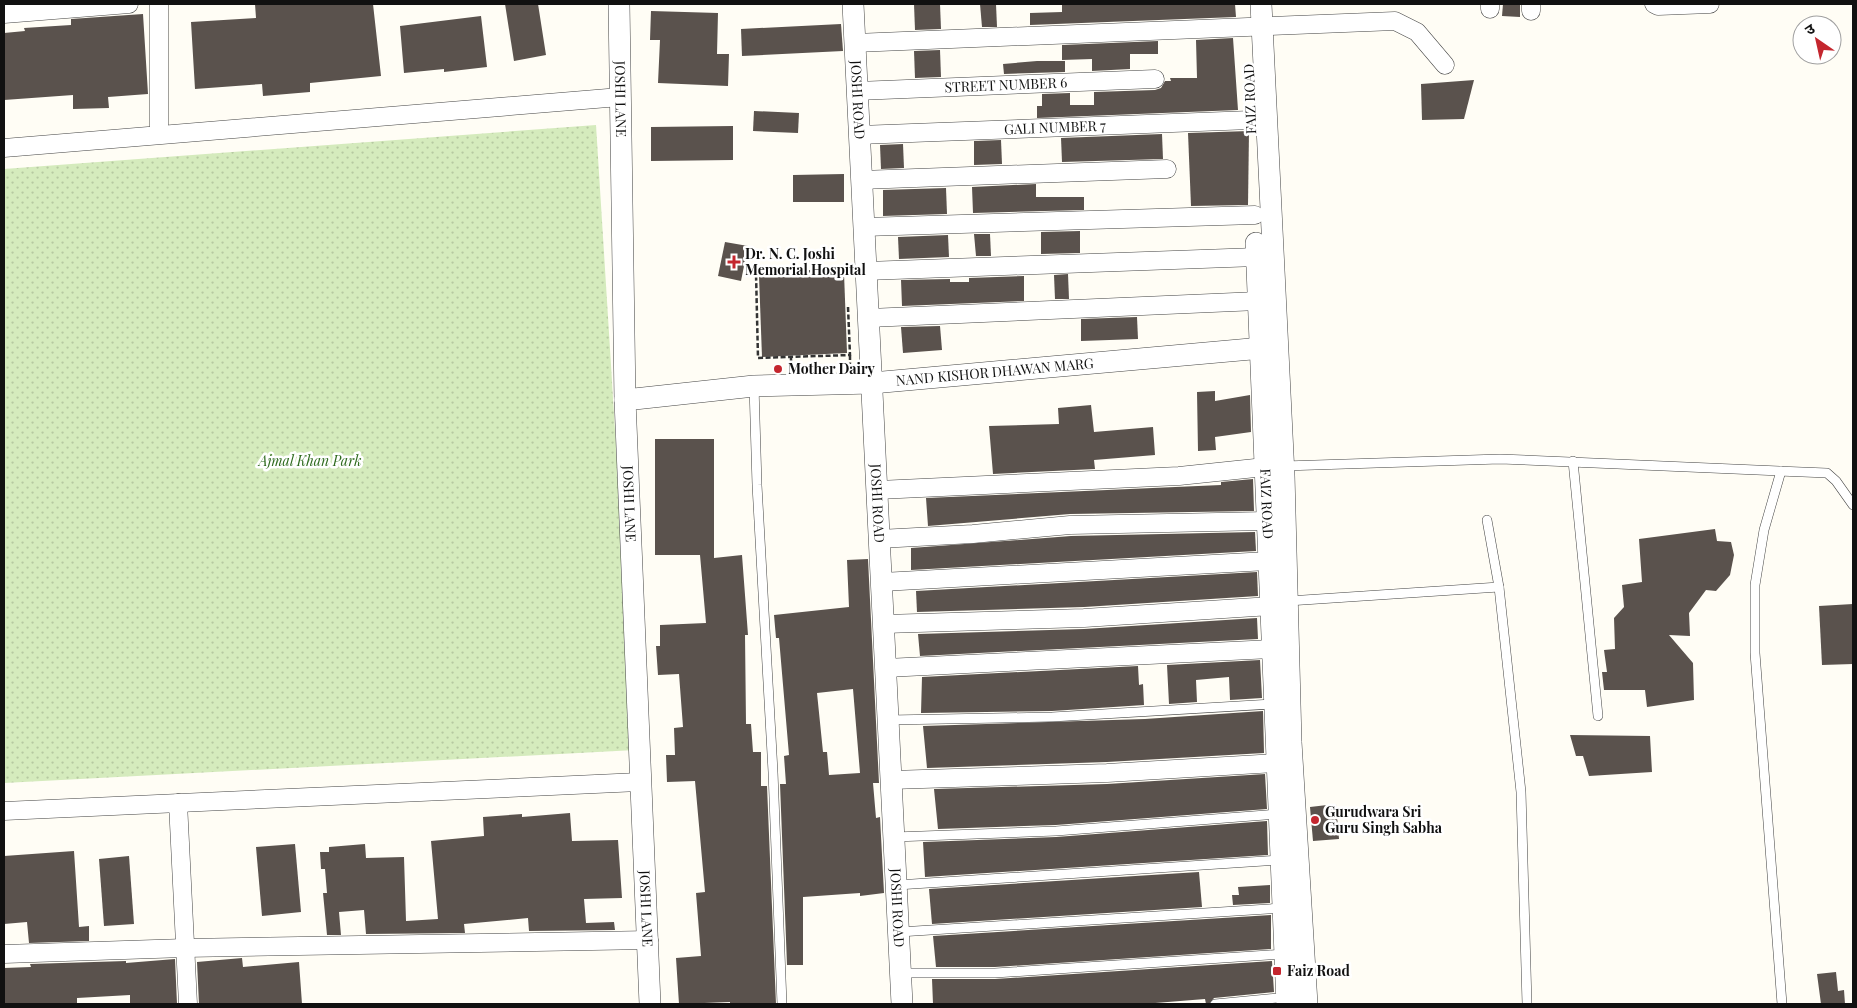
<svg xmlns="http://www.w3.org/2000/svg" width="1857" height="1008" font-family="'Playfair Display','Noto Sans Devanagari',serif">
  <defs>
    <pattern id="park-dots" width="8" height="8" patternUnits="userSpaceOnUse" patternTransform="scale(1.25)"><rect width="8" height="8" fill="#d5ebbd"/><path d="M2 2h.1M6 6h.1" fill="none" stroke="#b6c8a1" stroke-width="1.8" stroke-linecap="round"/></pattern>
  </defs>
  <rect width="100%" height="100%" fill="#fffdf5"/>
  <!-- park -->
  <polygon fill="url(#park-dots)" points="596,125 635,750 4,783 4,169"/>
  <!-- building -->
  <g fill="#5a524d" fill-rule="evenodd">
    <polygon points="255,4 373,4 381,76 310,83 310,92 263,96 262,84 195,89 191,22 256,18"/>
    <polygon points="505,4 538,4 546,55 514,61"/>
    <polygon points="914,4 940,4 941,29 915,30"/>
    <polygon points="980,4 996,4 997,27 982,27"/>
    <polygon points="1062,4 1235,4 1236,17 1030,25 1030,13 1062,12"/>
    <polygon points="1503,4 1520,4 1520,17 1502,16"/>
    <polygon points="651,11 718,13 717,54 729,54 728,86 658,83 660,40 650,40"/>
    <polygon points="143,14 148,94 108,97 109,108 73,109 73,95 4,100 4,33 25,31 24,28 71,25 71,19"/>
    <polygon points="481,16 487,67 444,72 444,69 404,73 400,26"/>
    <polygon points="841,24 843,51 742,56 741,29"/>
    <polygon points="1233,38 1238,110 1037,118 1037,106 1042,106 1042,94 1070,93 1070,105 1094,105 1094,92 1155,90 1161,88 1165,81 1171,81 1170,78 1197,78 1196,40"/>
    <polygon points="1158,41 1158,54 1130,54 1130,69 1092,71 1092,59 1062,60 1062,45"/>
    <polygon points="940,50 941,77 915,78 914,51"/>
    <polygon points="1037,61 1065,61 1065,72 1004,74 1003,64"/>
    <polygon points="1474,80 1464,119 1422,120 1421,84"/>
    <polygon points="754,111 799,113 798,133 753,131"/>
    <polygon points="733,126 733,160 651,161 651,127"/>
    <polygon points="1249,131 1248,205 1191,206 1188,133"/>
    <polygon points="1162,134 1163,159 1062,162 1061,138"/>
    <polygon points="1001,140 1002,164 974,165 974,141"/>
    <polygon points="903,144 904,168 881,169 880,145"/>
    <polygon points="844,174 844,202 793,202 793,175"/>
    <polygon points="1036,184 1036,197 1084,197 1084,210 973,213 972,187"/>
    <polygon points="946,188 947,214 883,216 883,190"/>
    <polygon points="1080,231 1080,253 1041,254 1041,232"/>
    <polygon points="974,234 990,234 991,256 976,256"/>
    <polygon points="948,235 949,257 899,259 898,237"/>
    <polygon points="725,242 748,246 741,281 718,276"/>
    <polygon points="844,273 847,353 762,357 759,276"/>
    <polygon points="1068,274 1069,299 1055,299 1054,275"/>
    <polygon points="1024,276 1024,301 902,306 901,280 950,279 950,282 969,282 969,278"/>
    <polygon points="1137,317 1138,339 1081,341 1081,319"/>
    <polygon points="940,326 942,350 903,353 901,327"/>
    <polygon points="1215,391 1215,401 1250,395 1251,432 1215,437 1216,450 1198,451 1197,392"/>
    <polygon points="1091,405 1094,432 1153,427 1155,455 1094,460 1095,469 993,474 989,426 1059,424 1058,408"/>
    <polygon points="655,439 714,439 714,558 742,555 748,635 745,635 746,724 751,724 753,752 761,752 761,786 767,786 776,1004 730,1004 730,1002 679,1004 676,958 701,956 696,893 705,892 695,781 667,782 666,755 675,755 674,728 683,727 679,674 658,675 656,646 660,646 660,625 706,623 700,555 655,555"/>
    <polygon points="1253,479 1254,511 1070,514 928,526 926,498 1221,485 1221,482"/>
    <polygon points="1715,529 1717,541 1731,542 1734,555 1730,575 1716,591 1706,590 1689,613 1690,636 1669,635 1693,663 1694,700 1647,707 1645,690 1604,690 1602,672 1607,672 1604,650 1615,649 1614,618 1624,607 1622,585 1642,582 1639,539"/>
    <polygon points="1255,532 1256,551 911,570 911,548 1071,536"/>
    <path d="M868,559L879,783H873L876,818L880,817L884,893L860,896V893L803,897V965H787L780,784H786L784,756L789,755L779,638H776L774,615L849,607L847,560ZM853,689L860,773L829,775L827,752H823L817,693Z"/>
    <polygon points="1257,572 1258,596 1084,607 917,612 916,591"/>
    <polygon points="1853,604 1853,664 1822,665 1819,606"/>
    <polygon points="1257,618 1258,639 920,656 918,634 1084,629"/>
    <polygon points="1260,660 1262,698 1230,700 1229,677 1196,680 1197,702 1169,704 1167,665"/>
    <polygon points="1138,666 1139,685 1143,684 1144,705 1052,711 921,713 922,677"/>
    <polygon points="1263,711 1264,753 1107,762 927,768 923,726 1145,719"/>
    <polygon points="1570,735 1650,736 1652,772 1589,776 1583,756 1576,756"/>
    <polygon points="1265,774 1267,809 1056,825 938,829 934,789 1107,784"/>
    <polygon points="1336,804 1339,839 1313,841 1310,807"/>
    <polygon points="570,813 572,841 618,840 622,898 584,899 586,923 614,922 615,930 529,931 528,918 464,924 465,933 366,934 364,910 339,912 341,935 327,935 323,893 327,893 325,869 321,869 320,852 329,852 329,847 365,844 366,858 404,857 406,921 438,919 431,841 484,836 483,817 522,814 522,817"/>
    <polygon points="1267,821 1268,855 925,877 923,842 1056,837"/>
    <polygon points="295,844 301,912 262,916 256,847"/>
    <polygon points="74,851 79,927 89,926 89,941 29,943 27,922 4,924 4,856"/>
    <polygon points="129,856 134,924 104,926 99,859"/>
    <polygon points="1199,872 1202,907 932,924 929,889"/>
    <polygon points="1270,885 1270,903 1233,905 1232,895 1239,895 1238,887"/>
    <polygon points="1271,915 1271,949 995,967 936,967 933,936"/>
    <polygon points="242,958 243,967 299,962 302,1004 199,1004 197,962"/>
    <polygon points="175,959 177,1004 130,1004 130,995 77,998 77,1004 4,1004 4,968 31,967 30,964 126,961 126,963"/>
    <polygon points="1272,961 1274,992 1214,998 1209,1004 1206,1004 1205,999 1143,1004 933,1004 932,979 995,979"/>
    <polygon points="1836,972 1838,991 1844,990 1845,1004 1821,1004 1817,974"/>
  </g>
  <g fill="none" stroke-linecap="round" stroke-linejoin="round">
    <defs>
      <g id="service">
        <polyline points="754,386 757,485 773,772 782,1004"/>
        <polyline points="1573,461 1598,716"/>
        <polyline points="1284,466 1500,459 1827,473 1836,481 1853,505"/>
        <polyline points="1781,471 1764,530 1755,585 1755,653 1782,1004"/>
        <polyline points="1487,520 1499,587 1521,792 1527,1004"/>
        <polyline points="1288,601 1499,587"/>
        <polyline points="889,720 1052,717 1274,704"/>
        <polyline points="894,837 1056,831 1279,814"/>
        <polyline points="897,885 1281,860"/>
        <polyline points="899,932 1283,908"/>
        <polyline points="901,973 995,973 1284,954"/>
        <polyline points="1215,1004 1287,997"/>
      </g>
      <g id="minor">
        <polyline points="159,4 159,134"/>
        <polyline points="1490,4 1490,9"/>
        <polyline points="1654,4 1658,6 1710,4"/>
        <polyline points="1531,11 1531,4"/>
        <polyline points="4,14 129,4"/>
        <polyline points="855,43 1395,21 1417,32 1445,65"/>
        <path id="s1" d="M857,91L1155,79"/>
        <path id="s2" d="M859,135L1251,120"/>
        <polyline points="4,148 620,97"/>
        <polyline points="861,180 1167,169"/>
        <polyline points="864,227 1255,215"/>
        <polyline points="866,271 1257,257"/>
        <polyline points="869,318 1258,301"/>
        <polyline points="878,490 1179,476 1265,467"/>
        <polyline points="879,539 973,534 1070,525 1266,521"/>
        <polyline points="882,582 1268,561"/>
        <polyline points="884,624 1084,618 1271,606"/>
        <polyline points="886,668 1272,649"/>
        <polyline points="891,780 1107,773 1276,763"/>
        <polyline points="178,803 188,1004"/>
        <polyline points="4,811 639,782"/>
        <polyline points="4,954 185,948 649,940"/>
      </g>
      <g id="tertiary">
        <path id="s3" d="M619,4L625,400L650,1004"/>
        <path id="s4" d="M853,4L902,1004"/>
        <polyline points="1261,4 1284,475 1291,742 1307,1004"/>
        <path id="s5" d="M1256,243L1287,1004"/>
        <path id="s6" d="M625,400L754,386L872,383L1273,347"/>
      </g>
    </defs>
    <!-- service casing -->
    <use href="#service" stroke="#444" stroke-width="10"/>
    <!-- minor casing -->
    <use href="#minor" stroke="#444" stroke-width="19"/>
    <!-- tertiary casing -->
    <use href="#tertiary" stroke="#444" stroke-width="22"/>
    <!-- path -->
    <g stroke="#333" stroke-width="2.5" stroke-dasharray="5 2.5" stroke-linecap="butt">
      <polyline points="748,274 756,273"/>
      <polyline points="848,307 850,355 758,358 756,273 848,270"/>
      <polyline points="850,355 850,366"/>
      <polyline points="791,357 791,368"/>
    </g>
    <!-- service -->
    <use href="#service" stroke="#fff" stroke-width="9"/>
    <!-- minor -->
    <use href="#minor" stroke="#fff" stroke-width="18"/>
    <!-- tertiary -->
    <use href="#tertiary" stroke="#fff" stroke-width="21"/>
  </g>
  <!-- markers -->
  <g fill="#c4262e" stroke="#fff" stroke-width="2">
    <path d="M731.5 254.5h5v5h5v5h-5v5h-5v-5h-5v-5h5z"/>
    <circle cx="778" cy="369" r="5"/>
    <circle cx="1315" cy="820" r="5"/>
    <rect x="1272" y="966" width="10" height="10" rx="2.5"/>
  </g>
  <g text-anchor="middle" stroke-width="5" stroke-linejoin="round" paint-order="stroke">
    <!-- street labels -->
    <g font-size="14" fill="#111" stroke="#fff">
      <text dy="5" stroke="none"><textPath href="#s1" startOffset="149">STREET NUMBER 6</textPath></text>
      <text dy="5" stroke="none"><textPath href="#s3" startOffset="95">JOSHI LANE</textPath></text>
      <text transform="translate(1250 99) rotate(-92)" y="5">FAIZ ROAD</text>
      <text dy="5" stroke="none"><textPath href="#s4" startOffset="96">JOSHI ROAD</textPath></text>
      <text dy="5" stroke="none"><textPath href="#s2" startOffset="196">GALI NUMBER 7</textPath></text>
      <text dy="5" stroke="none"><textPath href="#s6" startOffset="371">NAND KISHOR DHAWAN MARG</textPath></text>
      <text dy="5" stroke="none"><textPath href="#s3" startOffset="500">JOSHI LANE</textPath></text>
      <text dy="5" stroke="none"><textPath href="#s4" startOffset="500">JOSHI ROAD</textPath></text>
      <text dy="5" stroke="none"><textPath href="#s5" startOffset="261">FAIZ ROAD</textPath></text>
      <text dy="5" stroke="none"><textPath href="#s4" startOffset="905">JOSHI ROAD</textPath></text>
      <text dy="5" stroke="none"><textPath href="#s3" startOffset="905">JOSHI LANE</textPath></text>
    </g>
    <!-- poi labels -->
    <g font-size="14" font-weight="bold" fill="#111" stroke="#fff" text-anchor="start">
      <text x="745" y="259">Dr. N. C. Joshi<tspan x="745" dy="16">Memorial Hospital</tspan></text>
      <text x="788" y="374">Mother Dairy</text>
      <text x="1325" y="817">Gurudwara Sri<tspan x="1325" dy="16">Guru Singh Sabha</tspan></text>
      <text x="1287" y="976">Faiz Road</text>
    </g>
    <!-- park labels -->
    <g font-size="14" font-style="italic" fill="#2f6b1f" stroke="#fff">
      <text x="310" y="466">Ajmal Khan Park</text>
    </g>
  </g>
  <!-- border -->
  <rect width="1857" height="1008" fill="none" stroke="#111111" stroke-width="10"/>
  <!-- north arrow -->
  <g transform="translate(1817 40) rotate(326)"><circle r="24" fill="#ffffff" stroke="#a0a0a0"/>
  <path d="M0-4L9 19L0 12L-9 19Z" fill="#c4262e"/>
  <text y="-8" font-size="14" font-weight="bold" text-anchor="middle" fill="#111111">उ</text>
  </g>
</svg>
